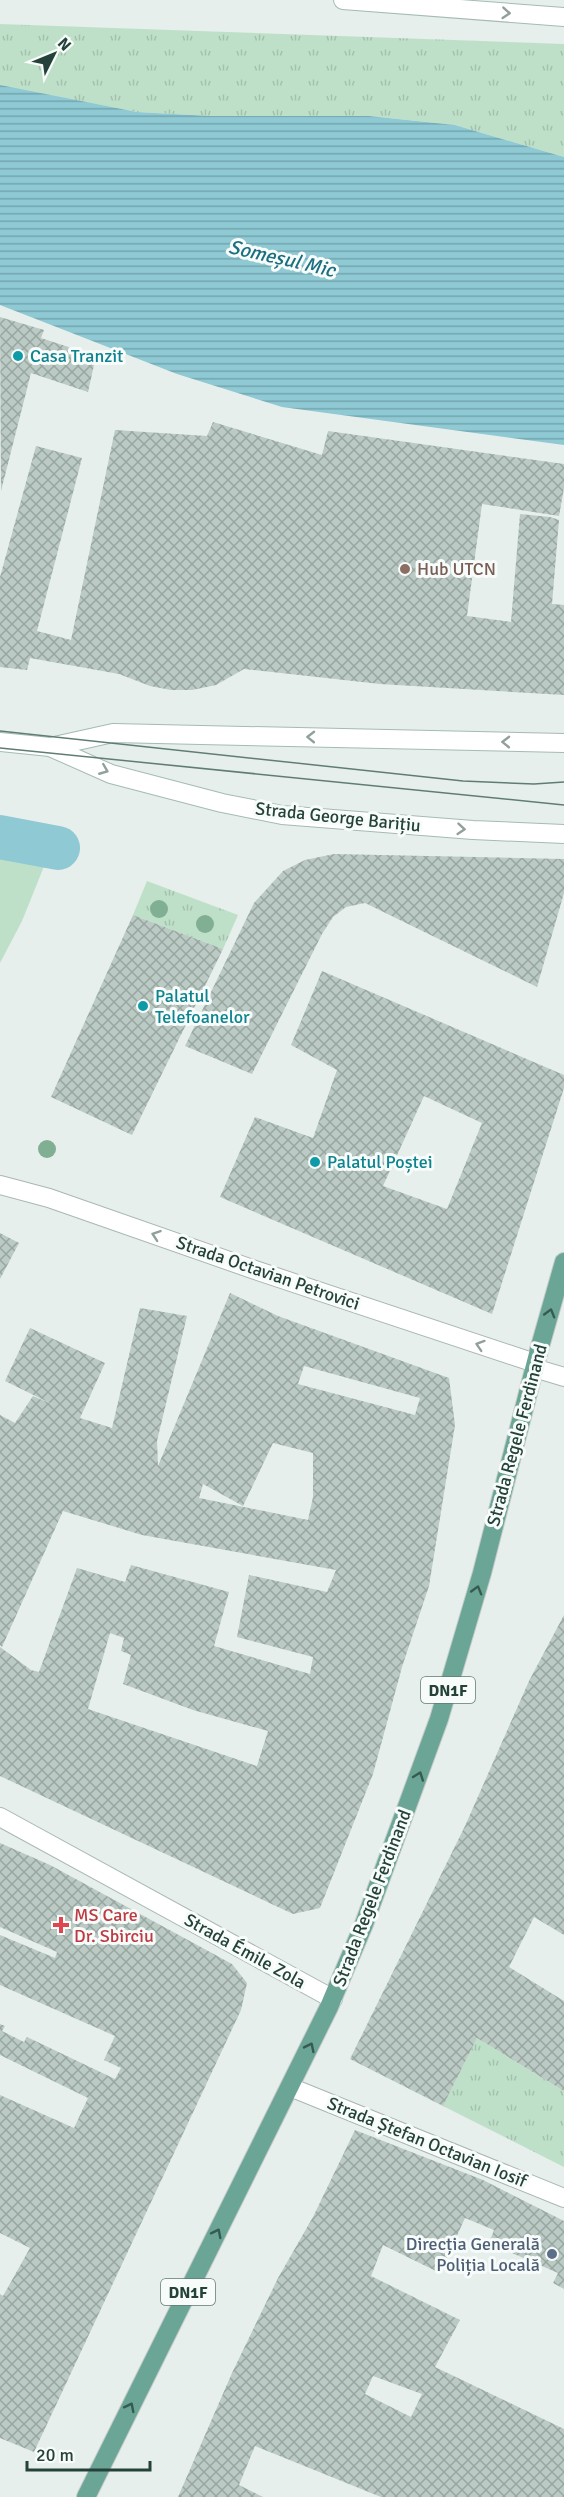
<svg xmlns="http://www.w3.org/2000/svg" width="564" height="2497" font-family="Signika,sans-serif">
  <defs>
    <pattern id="grass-tufts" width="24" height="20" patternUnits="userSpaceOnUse" patternTransform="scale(1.5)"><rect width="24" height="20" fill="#bfe0c8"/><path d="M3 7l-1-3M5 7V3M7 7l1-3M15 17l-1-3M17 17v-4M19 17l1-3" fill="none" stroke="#a4c1ad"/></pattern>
    <pattern id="water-rules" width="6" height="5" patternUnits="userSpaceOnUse" patternTransform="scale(1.5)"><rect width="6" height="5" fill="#8ec9d4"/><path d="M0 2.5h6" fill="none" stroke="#74a5ad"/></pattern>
    <pattern id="building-cross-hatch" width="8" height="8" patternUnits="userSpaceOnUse" patternTransform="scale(1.5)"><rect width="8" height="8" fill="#bbcac4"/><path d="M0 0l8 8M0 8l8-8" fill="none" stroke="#98a6a0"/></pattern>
  </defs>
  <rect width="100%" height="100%" fill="#e6efeb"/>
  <!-- grass -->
  <g fill="url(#grass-tufts)">
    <polygon points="0,24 564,44 564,157 455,125 369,116 210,116 137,112 5,87 0,85"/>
    <polygon points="147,881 238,915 223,949 133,915"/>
    <polygon points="477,2038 564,2091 564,2167 443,2106"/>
  </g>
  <!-- park -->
  <polygon fill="#bfe0c8" points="0,845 49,854 22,921 0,963"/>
  <!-- water -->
  <polygon fill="url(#water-rules)" points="0,85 137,112 210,116 369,116 455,125 564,157 564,445 282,407 177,374 0,305"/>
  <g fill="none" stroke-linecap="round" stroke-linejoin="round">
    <!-- canal -->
    <polyline stroke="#8ec9d4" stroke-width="44" points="0,837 58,848"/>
  </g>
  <!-- building -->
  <g fill="url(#building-cross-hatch)" fill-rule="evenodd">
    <polygon points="0,317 44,330 41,338 96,356 88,392 31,373 1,491"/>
    <polygon points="213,422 322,455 328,431 564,464 564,488 559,516 482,504 467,616 511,622 520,514 550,517 559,520 552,604 564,605 564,695 380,684 244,669 216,685 192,690 171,690 150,686 119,674 30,658 27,670 0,667 0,577 36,446 82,458 37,631 71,640 115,430 207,436"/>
    <polygon points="334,854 564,859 564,893 537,987 365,903 346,907 333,917 322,934 252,1074 185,1046 254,903 283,871 305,860"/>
    <polygon points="133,915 223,949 132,1135 51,1097"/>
    <path d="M322,971L564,1075V1088L492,1314L220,1197L255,1117L313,1138L337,1070L291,1045ZM424,1096L482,1123L447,1209L383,1186Z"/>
    <polygon points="0,1233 19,1243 0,1279"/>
    <path d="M230,1293L278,1316L449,1378L455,1425L429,1586L402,1667L373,1774L320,1908L293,1914L0,1776V1647L31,1670L39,1672L77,1568L125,1582L131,1565L229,1592L214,1646L310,1674L313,1657L237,1637L249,1575L327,1592L336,1570L142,1535L63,1511L2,1647L0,1645V1415L15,1423L33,1396L54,1405L5,1381L30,1328L105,1363L80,1418L112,1428L140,1308L187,1316L157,1441L158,1466ZM304,1366L420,1398L415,1415L298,1384ZM273,1443L313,1453V1497L308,1520L199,1498L203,1484L243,1506ZM110,1633L124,1638L121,1651L131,1655L123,1684L193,1710L268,1731L257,1766L88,1709Z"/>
    <polygon points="564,1615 564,1935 534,1917 509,1967 564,2001 564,2091 477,2038 443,2106 350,2059 465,1826 529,1681"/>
    <polygon points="0,1843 50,1865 232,1964 247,1983 241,2010 34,2452 0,2438 0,2294 3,2296 30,2248 0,2233 0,2095 74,2128 88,2098 0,2055 0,2024 5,2026 2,2031 24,2042 27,2037 115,2079 121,2068 104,2060 115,2036 0,1985 0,1935 55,1958 57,1952 0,1927"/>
    <path d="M355,2130L483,2180L564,2221V2289L553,2283L558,2273L489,2243L494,2230L465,2218L440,2273L383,2245L371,2276L460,2320L435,2367L564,2429V2497H381L255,2446L239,2485L263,2497H178L232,2373L278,2278L313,2217ZM373,2376L422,2394L411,2417L365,2394Z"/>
  </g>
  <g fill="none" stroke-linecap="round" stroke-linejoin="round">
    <defs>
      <g id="street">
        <polyline points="0,1185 49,1198 255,1270 535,1363"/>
        <polyline points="534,1368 564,1377"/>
        <polyline points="0,1817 333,1999"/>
        <polyline points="290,2087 564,2198"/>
      </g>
      <g id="secondary">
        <polyline points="343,0 564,17"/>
        <polyline points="0,742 50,747 111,774 222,803 282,815 473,830 564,834"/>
        <polyline points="50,747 113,733 564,743"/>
      </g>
      <polyline id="primary" points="86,2497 329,2007 364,1924 439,1719 482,1573 539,1350 564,1262"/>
    </defs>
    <!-- street casing -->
    <use href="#street" stroke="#a8b8b2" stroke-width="20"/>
    <!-- secondary casing -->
    <use href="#secondary" stroke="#a4bbb3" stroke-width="20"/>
    <!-- primary casing -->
    <use href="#primary" stroke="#c2cac8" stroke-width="20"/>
    <!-- street -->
    <use href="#street" stroke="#fff" stroke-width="18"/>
    <!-- secondary -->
    <use href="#secondary" stroke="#fff" stroke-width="18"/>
    <!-- primary -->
    <use href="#primary" stroke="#6aa596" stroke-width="18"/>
    <!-- tram -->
    <g stroke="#5f7d75" stroke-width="1.5">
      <polyline points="0,731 463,781 534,784 564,782"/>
      <polyline points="0,748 564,805"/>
    </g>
  </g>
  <!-- trees -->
  <g fill="#80af93">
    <circle cx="159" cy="909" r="9"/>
    <circle cx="205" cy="924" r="9"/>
    <circle cx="47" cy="1149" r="9"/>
  </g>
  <!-- one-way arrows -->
  <defs><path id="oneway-chevron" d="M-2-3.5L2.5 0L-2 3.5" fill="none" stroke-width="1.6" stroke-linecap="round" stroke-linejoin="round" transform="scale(1.5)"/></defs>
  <g stroke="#92a09c">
    <use href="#oneway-chevron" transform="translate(506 13) rotate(4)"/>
    <use href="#oneway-chevron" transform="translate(311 737) rotate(-179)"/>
    <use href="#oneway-chevron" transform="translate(506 742) rotate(-179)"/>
    <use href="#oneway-chevron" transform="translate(104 770) rotate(22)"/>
    <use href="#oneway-chevron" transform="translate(461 829) rotate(5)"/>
    <use href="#oneway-chevron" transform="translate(156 1235) rotate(-161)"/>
    <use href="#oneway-chevron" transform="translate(480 1345) rotate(-162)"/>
  </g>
  <g stroke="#365b51">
    <use href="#oneway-chevron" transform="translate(550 1313) rotate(-74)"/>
    <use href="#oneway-chevron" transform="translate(477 1590) rotate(-74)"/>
    <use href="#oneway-chevron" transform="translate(419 1776) rotate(-70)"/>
    <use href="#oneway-chevron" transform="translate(310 2047) rotate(-64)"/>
    <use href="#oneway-chevron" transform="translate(217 2233) rotate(-63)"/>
    <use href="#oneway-chevron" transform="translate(130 2407) rotate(-63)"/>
  </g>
  <!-- markers -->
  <g fill="#0f9aa8" stroke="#f7fbf9" stroke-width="2">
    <circle cx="18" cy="356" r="6"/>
    <circle cx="143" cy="1006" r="6"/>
    <circle cx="315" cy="1162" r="6"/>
  </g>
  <circle fill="#8d6e63" stroke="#f7fbf9" stroke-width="2" cx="405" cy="569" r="6"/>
  <path fill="#e0444e" stroke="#f7fbf9" stroke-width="2" d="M58 1916h6v6h6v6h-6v6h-6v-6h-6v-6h6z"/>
  <circle fill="#5c6f8a" stroke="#f7fbf9" stroke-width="2" cx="552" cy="2254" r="6"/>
  <g text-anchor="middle" stroke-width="6" stroke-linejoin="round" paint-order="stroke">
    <!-- shield labels -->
    <g fill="#f7fbf9" stroke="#637a73" stroke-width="1.5">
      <rect x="421" y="1677" width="54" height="26" rx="4.5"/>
      <rect x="161" y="2279" width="54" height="26" rx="4.5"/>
    </g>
    <g font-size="16" font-weight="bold" fill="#24423a">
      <text x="448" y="1696">DN1F</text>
      <text x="188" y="2298">DN1F</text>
    </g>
    <!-- culture labels -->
    <g font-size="18" fill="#0d838f" stroke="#f7fbf9" text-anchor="start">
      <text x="30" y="362">Casa Tranzit</text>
      <text x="155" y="1002">Palatul<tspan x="155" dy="21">Telefoanelor</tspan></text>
      <text x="327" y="1168">Palatul Poștei</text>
    </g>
    <!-- education labels -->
    <g font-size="18" fill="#785e54" stroke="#f7fbf9" text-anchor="start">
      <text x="417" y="575">Hub UTCN</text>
    </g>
    <!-- street labels -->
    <g font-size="18" fill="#24423a" stroke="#f7fbf9">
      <text transform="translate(338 817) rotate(6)" y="6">Strada George Barițiu</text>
      <text transform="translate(268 1273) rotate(19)" y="6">Strada Octavian Petrovici</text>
      <text transform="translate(517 1435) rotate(-75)" y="6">Strada Regele Ferdinand</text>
      <text transform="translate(372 1898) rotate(-69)" y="6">Strada Regele Ferdinand</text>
      <text transform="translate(245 1951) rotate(29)" y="6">Strada Émile Zola</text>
      <text transform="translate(427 2142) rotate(22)" y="6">Strada Ștefan Octavian Iosif</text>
    </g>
    <!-- health labels -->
    <g font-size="18" fill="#be3a42" stroke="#f7fbf9" text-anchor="start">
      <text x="74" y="1921">MS Care<tspan x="74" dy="21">Dr. Sbirciu</tspan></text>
    </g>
    <!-- service labels -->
    <g font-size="18" fill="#4e5e75" stroke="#f7fbf9" text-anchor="end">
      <text x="540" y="2250">Direcția Generală<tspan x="540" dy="21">Poliția Locală</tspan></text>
    </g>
    <!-- water labels -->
    <g font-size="20" font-style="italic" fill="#1c6f80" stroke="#f7fbf9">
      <text transform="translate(282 258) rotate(13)" y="7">Someșul Mic</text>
    </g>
  </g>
  <!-- north arrow -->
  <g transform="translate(54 54) rotate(47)" stroke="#f7fbf9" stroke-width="4.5" paint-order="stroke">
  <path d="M0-4.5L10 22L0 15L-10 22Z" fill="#24423a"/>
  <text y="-9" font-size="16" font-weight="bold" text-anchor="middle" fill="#24423a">N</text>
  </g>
  <!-- scale -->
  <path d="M27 2461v9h123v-9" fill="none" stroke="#24423a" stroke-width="3"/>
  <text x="36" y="2461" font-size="18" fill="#24423a" stroke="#f7fbf9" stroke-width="4.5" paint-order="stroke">20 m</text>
</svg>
